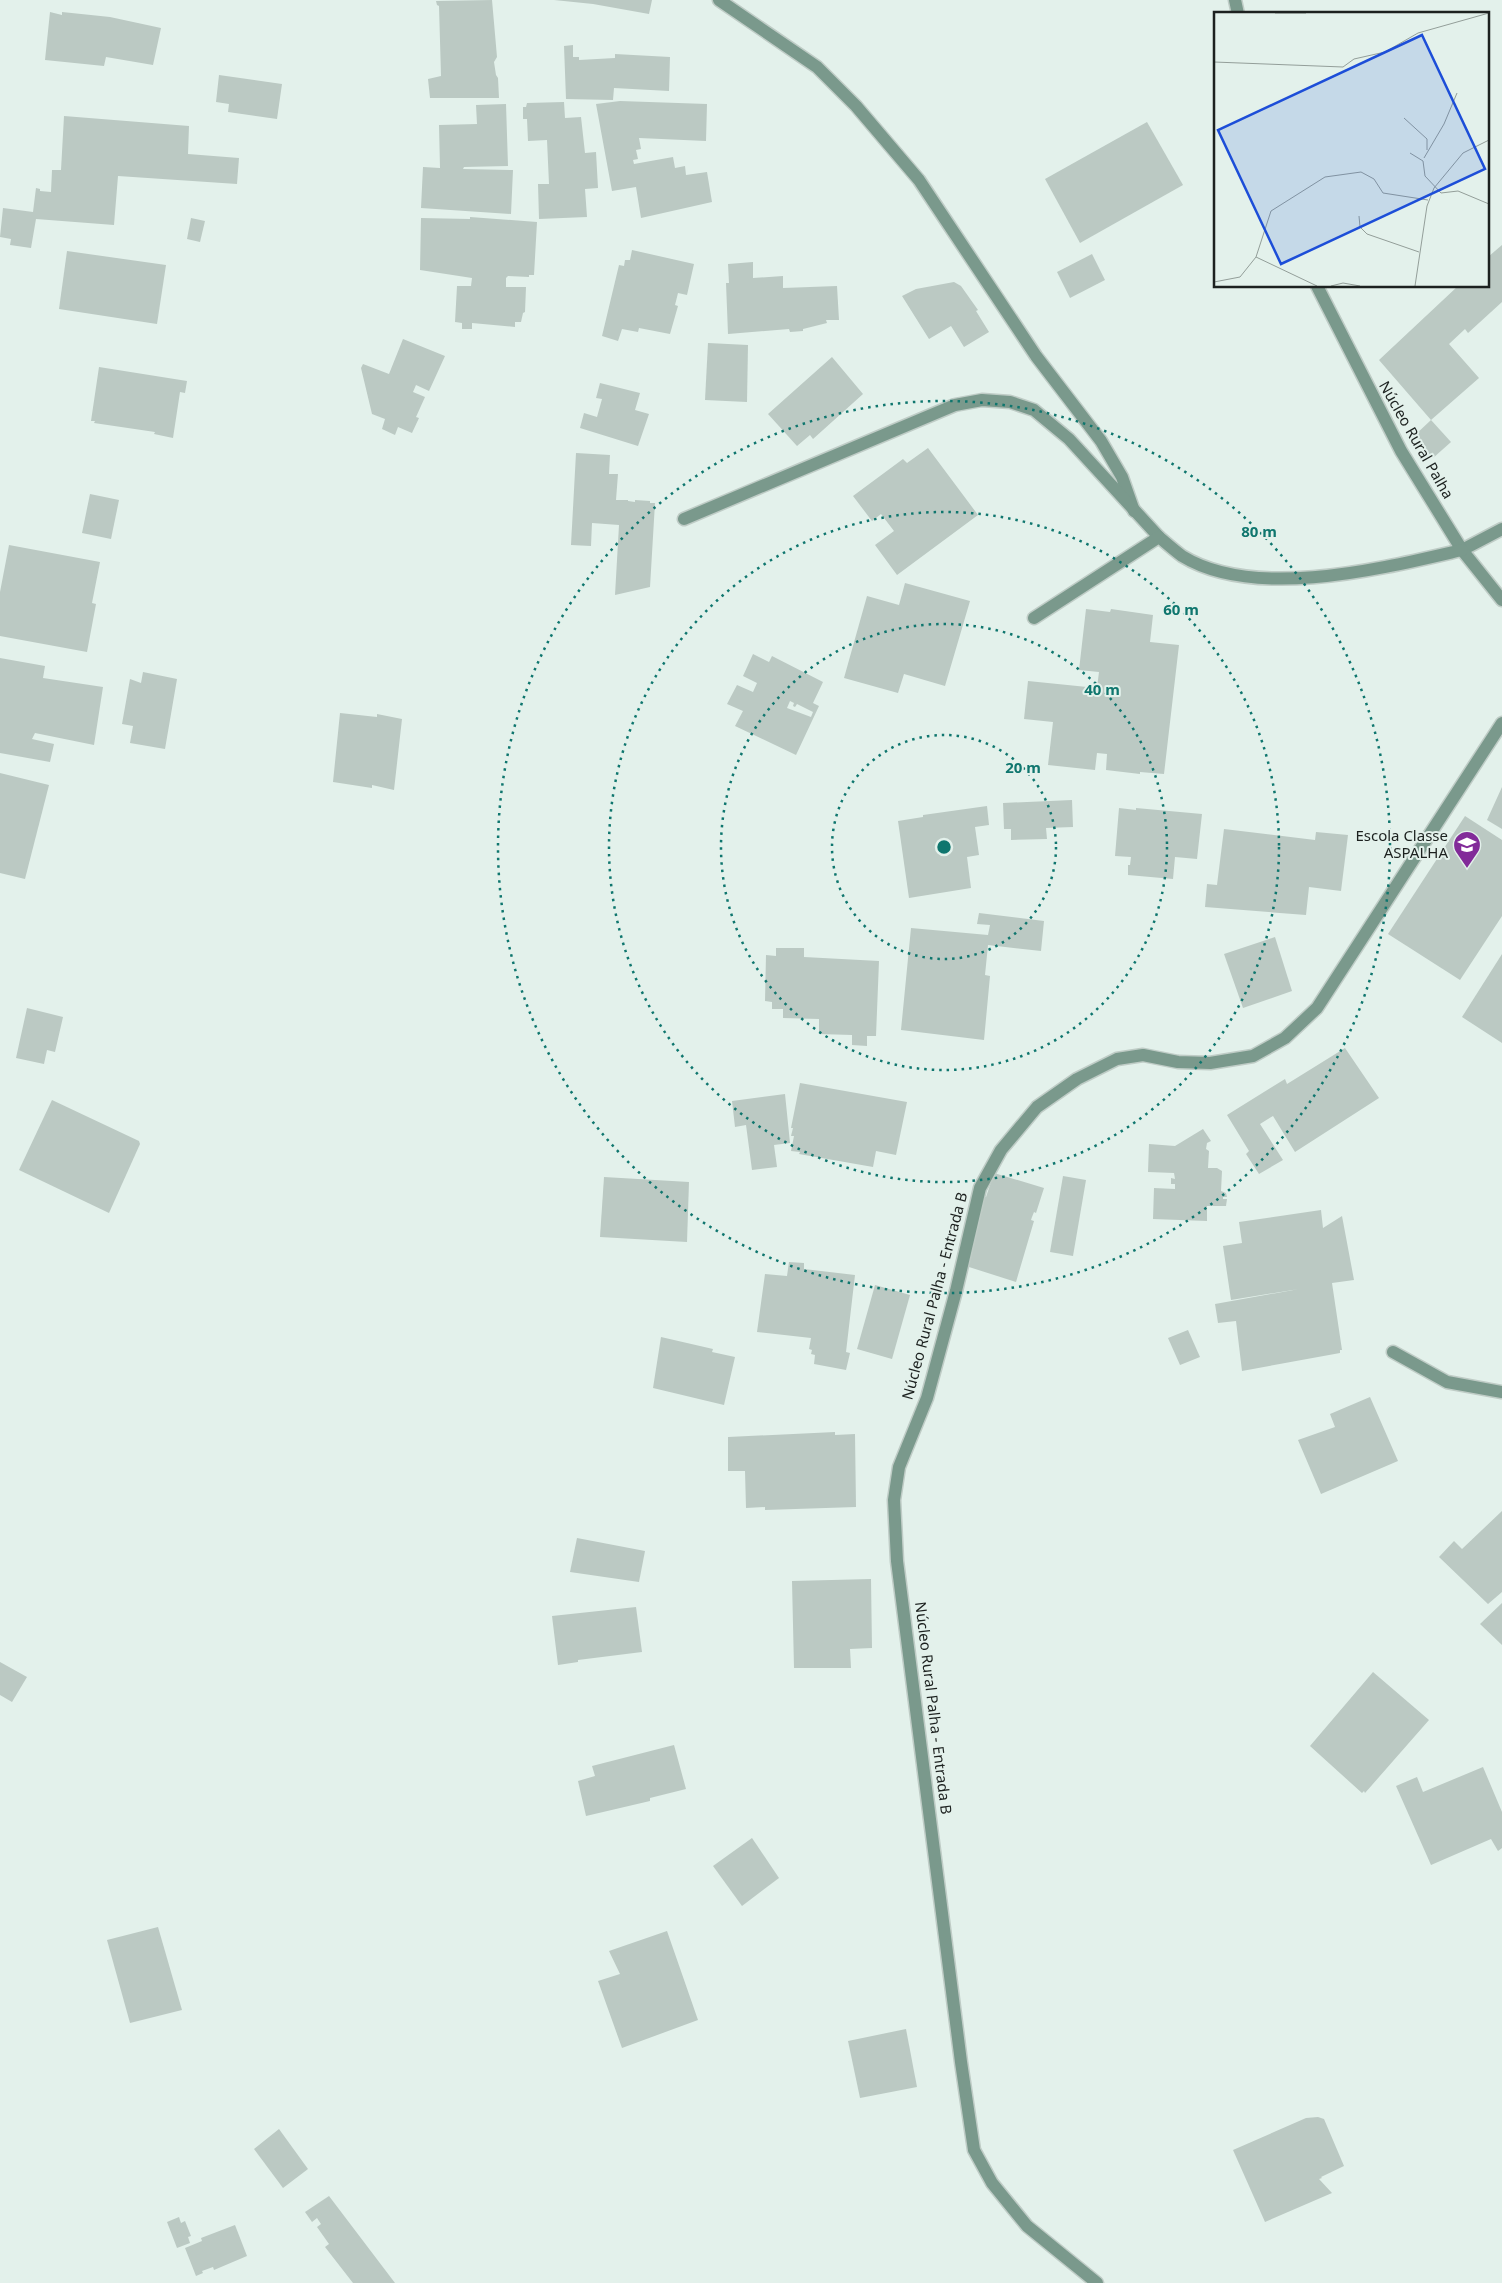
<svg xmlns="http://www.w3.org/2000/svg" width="1502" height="2283" font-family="'Noto Sans',sans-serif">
  <rect width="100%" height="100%" fill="#e3f1eb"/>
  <!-- building -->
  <g fill="#bbc9c3" fill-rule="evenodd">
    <polygon points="492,0 497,57 494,62 496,75 498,78 499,98 430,98 428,79 441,76 439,6 437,5 436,1"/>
    <polygon points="554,0 652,0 649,14 593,4"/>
    <polygon points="50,12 62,15 62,12 110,17 161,28 153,65 106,57 104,66 45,60"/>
    <polygon points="573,45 573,57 579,57 579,60 615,58 615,54 670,57 669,91 614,88 613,100 566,99 564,46"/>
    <polygon points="219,75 282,84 277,119 228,112 229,104 216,102"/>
    <polygon points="620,101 707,104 706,141 639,138 641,149 636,150 638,159 633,160 634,164 673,157 675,168 685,166 686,175 707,172 712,202 641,218 636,187 612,191 596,104"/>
    <polygon points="564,102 565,118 581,117 585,153 596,152 598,188 585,189 587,217 539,219 538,184 549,184 547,140 528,141 527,119 523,119 523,107 526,107 527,103"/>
    <polygon points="506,104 508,166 464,167 463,169 513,170 511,214 421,208 423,167 440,168 439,125 477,124 476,105"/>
    <polygon points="64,116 189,126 188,154 239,158 237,184 118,176 114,225 36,219 31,248 10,245 11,239 0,237 3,208 33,212 36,188 40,189 40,191 51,192 52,170 61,170"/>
    <polygon points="1147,122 1183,185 1080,243 1045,179"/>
    <polygon points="470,217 537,222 534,275 529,275 529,277 508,276 506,278 506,287 526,287 525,312 523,313 521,322 515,322 515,327 472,323 472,329 462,329 462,323 455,322 457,286 471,286 472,278 420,270 421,218 470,219"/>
    <polygon points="191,218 205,221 200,242 187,239"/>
    <polygon points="1502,245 1502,302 1468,333 1465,329 1449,344 1479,378 1431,420 1379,360 1458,286 1488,286 1488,257"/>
    <polygon points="632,250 694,264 687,295 678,293 675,305 678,306 670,334 639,328 638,332 622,329 618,341 602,336 619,265 624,266 625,260 630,260"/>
    <polygon points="67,251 166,265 157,324 59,309"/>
    <polygon points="1092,254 1105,280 1070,298 1057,272"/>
    <polygon points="753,262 753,278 783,276 783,288 837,286 839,320 826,320 827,323 803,329 803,331 790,332 789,329 728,334 726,283 729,283 728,264"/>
    <polygon points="954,282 961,286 978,310 976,311 989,332 964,347 951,326 929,339 902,296 916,289"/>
    <polygon points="403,339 445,356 429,391 416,385 413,392 425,397 416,417 419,418 412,433 398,427 395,435 382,429 385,419 372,414 361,368 363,364 389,374"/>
    <polygon points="708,343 748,345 747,402 705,400"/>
    <polygon points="832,357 863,394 813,439 810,435 797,446 768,414"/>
    <polygon points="99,367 187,381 185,393 180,392 173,438 154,434 155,432 94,423 95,421 91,421"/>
    <polygon points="600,383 640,393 635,410 649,414 638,446 580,428 584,413 597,417 602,399 596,398"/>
    <polygon points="1431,420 1451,442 1433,458 1414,436"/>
    <polygon points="928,448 978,515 897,575 875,545 894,531 881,514 872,521 853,496 903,459 907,463"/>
    <polygon points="576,453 610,455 609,474 618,474 616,500 628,500 628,501 635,502 635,500 650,501 650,503 655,503 650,587 615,595 619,525 592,523 591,546 571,545"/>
    <polygon points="90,494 119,500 111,539 82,533"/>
    <polygon points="9,545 100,562 92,603 96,604 87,652 0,636 0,592"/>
    <polygon points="905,583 970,601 945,686 904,674 898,693 844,678 867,596 899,605"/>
    <polygon points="1086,609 1110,612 1111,609 1153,615 1150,642 1179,645 1164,774 1140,772 1140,774 1106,770 1107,754 1097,753 1095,770 1048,765 1053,722 1024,719 1028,681 1097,688 1099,672 1079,670"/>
    <path d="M753,654L769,662L772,656L823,682L813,703L819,706L796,755L735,726L743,711L727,704L737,685L753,692L757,683L743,676ZM790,701L794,703L793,706L795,707L797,704L813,712L811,717L787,708Z"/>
    <polygon points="0,658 45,666 43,678 103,687 94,745 35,733 32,739 54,744 50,762 0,753"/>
    <polygon points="143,672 177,679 165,749 130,743 133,726 122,724 130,679 141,683"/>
    <polygon points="340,713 377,717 377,714 402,719 394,790 372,785 372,788 333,782"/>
    <polygon points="0,773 49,785 25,879 0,873"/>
    <polygon points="1502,787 1502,829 1487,820"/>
    <polygon points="1072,800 1073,827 1046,828 1047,839 1011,840 1011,829 1004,829 1003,803"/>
    <polygon points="987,806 989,825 975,827 979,855 967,857 971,888 909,898 898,821 923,817 923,815"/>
    <polygon points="1119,808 1136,810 1136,808 1202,814 1197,859 1175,857 1173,879 1128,875 1128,865 1130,865 1131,857 1115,856"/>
    <polygon points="1465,816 1502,840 1502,916 1460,980 1388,934"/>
    <polygon points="1224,829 1315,840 1316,832 1348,835 1341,891 1309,887 1306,915 1205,907 1207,884 1217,885"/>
    <polygon points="979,913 1044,921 1041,951 988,945 985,975 990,976 984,1040 901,1030 911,928 988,935 990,925 977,924"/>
    <polygon points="1275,937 1292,991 1243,1008 1224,954"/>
    <polygon points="776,948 804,948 804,957 879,961 876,1036 867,1036 867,1046 852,1045 852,1035 819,1034 819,1019 783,1018 783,1009 772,1009 772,1002 765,1001 766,955 776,956"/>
    <polygon points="1502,954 1502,1043 1462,1017"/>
    <polygon points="27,1008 63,1017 55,1052 47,1050 44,1064 16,1058"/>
    <polygon points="1345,1048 1379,1098 1295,1152 1273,1116 1260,1124 1283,1160 1259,1174 1246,1154 1249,1151 1227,1115 1285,1079 1287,1084"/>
    <polygon points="800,1083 907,1102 896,1155 876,1151 873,1167 799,1154 800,1152 791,1151 794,1136 791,1136 793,1128 791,1128"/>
    <polygon points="785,1094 790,1143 774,1145 777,1167 752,1170 746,1125 735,1127 732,1101"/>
    <polygon points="52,1100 139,1141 140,1144 109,1213 19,1170"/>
    <polygon points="1203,1129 1211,1141 1207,1143 1206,1149 1209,1151 1208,1168 1217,1168 1222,1171 1221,1191 1226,1193 1227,1197 1223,1197 1223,1199 1227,1199 1226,1206 1207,1206 1207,1221 1153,1219 1154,1188 1175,1189 1175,1184 1171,1184 1171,1178 1175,1179 1174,1173 1148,1172 1149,1144 1175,1146"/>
    <polygon points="994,1173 1044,1188 1036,1213 1034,1212 1032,1217 1031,1220 1034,1221 1016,1282 969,1267 960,1255 979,1195 986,1197"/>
    <polygon points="1063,1176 1086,1180 1073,1256 1050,1252"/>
    <polygon points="604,1177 689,1182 687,1242 600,1237"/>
    <polygon points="1321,1210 1323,1228 1342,1216 1354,1280 1332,1283 1342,1350 1340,1350 1340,1353 1242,1371 1236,1321 1218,1323 1215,1304 1299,1289 1231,1300 1223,1246 1242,1243 1239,1222"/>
    <polygon points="789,1262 804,1263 804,1269 855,1275 846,1352 850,1353 846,1370 814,1364 815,1355 811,1354 812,1350 809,1349 811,1338 757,1332 765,1274 787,1276"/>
    <polygon points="875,1285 910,1295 892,1359 857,1349"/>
    <polygon points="1188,1330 1200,1357 1180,1365 1168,1338"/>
    <polygon points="661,1337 713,1349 712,1352 735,1357 724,1405 653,1388"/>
    <polygon points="1370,1397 1398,1461 1321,1494 1298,1440 1335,1427 1330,1414"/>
    <polygon points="835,1432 835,1435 855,1434 856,1507 765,1510 765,1507 746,1508 745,1471 728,1471 728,1437"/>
    <polygon points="1502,1511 1502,1592 1488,1604 1439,1557 1454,1541 1462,1549"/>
    <polygon points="577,1538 645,1551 639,1582 570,1572"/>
    <polygon points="871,1579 872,1648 850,1649 851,1668 794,1668 792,1581"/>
    <polygon points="1502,1603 1502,1645 1480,1624"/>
    <polygon points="636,1607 642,1652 578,1660 578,1662 558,1665 552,1616"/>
    <polygon points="0,1662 27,1677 12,1702 0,1695"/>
    <polygon points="1373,1672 1429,1720 1365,1793 1364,1791 1362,1793 1310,1746"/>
    <polygon points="674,1745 686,1789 650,1798 650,1801 586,1816 578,1781 595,1776 592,1766"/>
    <polygon points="1483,1767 1502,1812 1502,1848 1498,1851 1491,1839 1431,1865 1396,1786 1417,1777 1423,1792"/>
    <polygon points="752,1838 779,1878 742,1906 713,1866"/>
    <polygon points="158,1927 182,2010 130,2023 107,1940"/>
    <polygon points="667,1931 698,2020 622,2048 598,1981 620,1974 609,1951"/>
    <polygon points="906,2029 917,2087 860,2098 848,2041"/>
    <polygon points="1318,2117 1324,2119 1344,2166 1321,2177 1322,2178 1319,2179 1332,2193 1265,2222 1233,2150 1306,2118"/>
    <polygon points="279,2129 308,2169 283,2188 254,2149"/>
    <polygon points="329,2196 395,2283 353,2283 325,2247 329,2244 317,2227 321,2224 317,2218 312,2222 305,2212"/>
    <polygon points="179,2217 181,2223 185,2221 191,2236 188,2237 190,2243 177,2248 167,2222"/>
    <polygon points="235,2225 247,2256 214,2270 213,2267 202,2271 203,2273 196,2276 185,2248 202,2241 201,2238"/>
  </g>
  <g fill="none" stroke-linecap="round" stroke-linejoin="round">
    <defs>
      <polyline id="lane" points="1462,550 1502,529"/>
      <g id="street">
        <polyline points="719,0 817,67 856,106 919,180 1036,356 1101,441 1122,477 1134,511"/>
        <polyline points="1235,0 1238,14"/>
        <polyline points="1317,286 1401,451 1462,550 1502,600"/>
        <polyline points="684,519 955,405 982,400 1010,402 1034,410 1069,439 1159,537"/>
        <path d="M1034,618L1159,537C1166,543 1174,550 1182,556C1255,601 1384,568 1462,550"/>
        <polyline points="1393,1352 1447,1382 1502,1392"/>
        <polyline points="1097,2283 1027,2226 992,2183 974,2150 961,2062 897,1561 894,1500 899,1467 927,1398 956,1291 980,1188 1001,1150 1037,1107 1077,1079 1117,1059 1143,1055 1178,1062 1210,1063 1253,1056 1285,1038 1317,1008 1502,723"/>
      </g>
    </defs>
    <!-- lane casing -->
    <use href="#lane" stroke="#bfccc6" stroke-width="15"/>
    <!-- street casing -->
    <use href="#street" stroke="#bfccc6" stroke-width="15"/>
    <!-- lane -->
    <use href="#lane" stroke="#7a998c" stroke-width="12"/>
    <!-- street -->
    <use href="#street" stroke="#7a998c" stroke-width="12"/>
  </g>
  <!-- distance rings -->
  <g fill="none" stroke="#0f766e" stroke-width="2.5" stroke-dasharray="2.5 5">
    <circle cx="944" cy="847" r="112"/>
    <circle cx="944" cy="847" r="223"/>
    <circle cx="944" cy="847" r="335"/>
    <circle cx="944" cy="847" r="446"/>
  </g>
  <!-- icons -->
  <defs>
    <symbol id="school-pin" viewBox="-11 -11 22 30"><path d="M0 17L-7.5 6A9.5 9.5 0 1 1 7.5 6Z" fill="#822b99" stroke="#e3f1eb"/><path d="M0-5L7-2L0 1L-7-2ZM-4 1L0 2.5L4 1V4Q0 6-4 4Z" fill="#fff"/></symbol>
  </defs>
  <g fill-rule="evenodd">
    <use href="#school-pin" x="1451" y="829" width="32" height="43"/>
  </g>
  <g text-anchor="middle" stroke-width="4" stroke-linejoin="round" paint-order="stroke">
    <!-- street labels -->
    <g font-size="15" fill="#1c211f" stroke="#e3f1eb">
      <text transform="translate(1416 440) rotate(60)" y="5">Núcleo Rural Palha</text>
      <text transform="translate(935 1296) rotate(-75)" y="5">Núcleo Rural Palha - Entrada B</text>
      <text transform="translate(933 1708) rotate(83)" y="5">Núcleo Rural Palha - Entrada B</text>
    </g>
    <!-- poi labels -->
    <g font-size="15" fill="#1c211f" stroke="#e3f1eb" text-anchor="end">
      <text x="1448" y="841">Escola Classe<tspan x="1448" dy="17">ASPALHA</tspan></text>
    </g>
  </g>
  <!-- overview -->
  <g transform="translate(1214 12)">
    <rect width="275" height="275" fill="#e3f1eb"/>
    <path fill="none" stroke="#939e99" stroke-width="1" d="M61,1H92M0,50L129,55L140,47L171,40L204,21L275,1M190,106L213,127V138M196,141L209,149L211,164L227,181L244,179L275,192M210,146L230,112L243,81M145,204L146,215L153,222L205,240M42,245L103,274M0,270L26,265L42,245L57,199L111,165L147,160L160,167L169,181L214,188M117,274L129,271L146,274M201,274L213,194L220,176L249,141L275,128"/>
    <path fill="#1d4ed8" fill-opacity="0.15" stroke="#1d4ed8" stroke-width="2.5" d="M208,23L271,157L67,252L4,118Z"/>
    <rect width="275" height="275" fill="none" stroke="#1c211f" stroke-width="2.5"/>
  </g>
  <circle cx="944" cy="847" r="8" fill="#0f766e" stroke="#e3f1eb" stroke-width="2.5"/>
  <g font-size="15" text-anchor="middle" font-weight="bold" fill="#0f766e" stroke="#e3f1eb" stroke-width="4" stroke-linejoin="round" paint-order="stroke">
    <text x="1259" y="537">80 m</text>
    <text x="1181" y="615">60 m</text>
    <text x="1102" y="695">40 m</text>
    <text x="1023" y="773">20 m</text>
  </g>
</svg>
